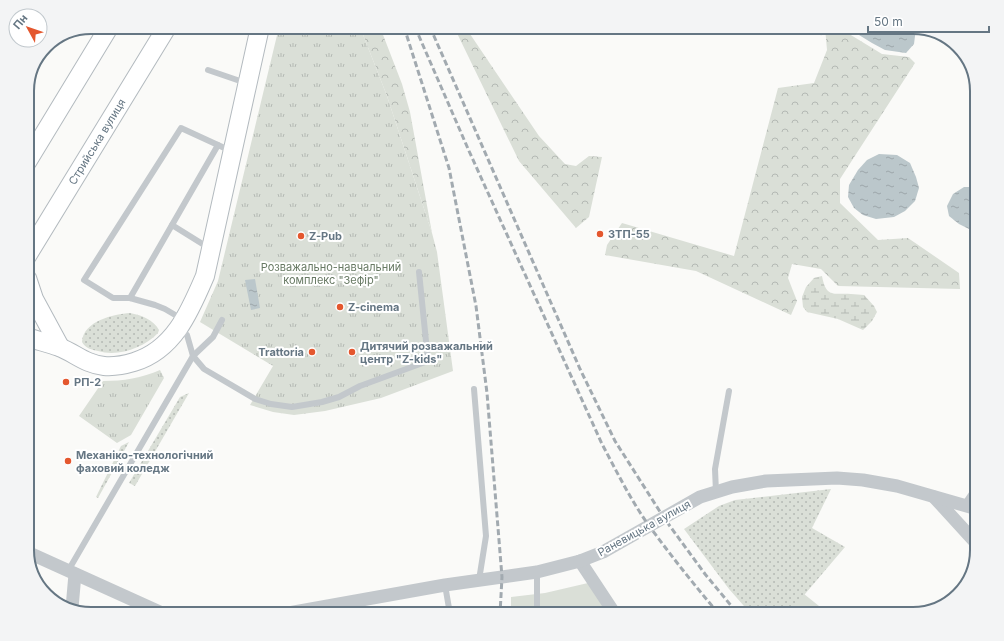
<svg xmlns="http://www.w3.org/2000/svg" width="1004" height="641" font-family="Inter,sans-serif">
  <defs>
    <pattern id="grass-dots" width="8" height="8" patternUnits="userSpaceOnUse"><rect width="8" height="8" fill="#dadfd7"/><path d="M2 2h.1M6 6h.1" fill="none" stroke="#b4b9b4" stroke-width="1.8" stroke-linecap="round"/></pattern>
    <pattern id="forest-crowns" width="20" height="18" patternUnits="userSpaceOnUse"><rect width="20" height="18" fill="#dadfd7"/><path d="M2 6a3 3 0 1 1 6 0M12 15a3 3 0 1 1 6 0" fill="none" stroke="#b4b9b4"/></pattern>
    <pattern id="wetland-marsh" width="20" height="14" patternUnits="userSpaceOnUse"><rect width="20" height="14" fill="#dadfd7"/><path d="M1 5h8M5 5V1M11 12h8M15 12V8" fill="none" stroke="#b4b9b4"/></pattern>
    <pattern id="park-tufts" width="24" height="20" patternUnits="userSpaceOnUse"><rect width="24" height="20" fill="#dadfd7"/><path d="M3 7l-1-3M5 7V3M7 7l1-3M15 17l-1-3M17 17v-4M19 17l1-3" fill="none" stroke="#b4b9b4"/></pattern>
    <pattern id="water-ripples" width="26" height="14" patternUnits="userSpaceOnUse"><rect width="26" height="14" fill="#bbc7cb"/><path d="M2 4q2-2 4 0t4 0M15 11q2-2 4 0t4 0" fill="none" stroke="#9ca6aa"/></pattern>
  </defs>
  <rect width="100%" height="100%" fill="#fafaf8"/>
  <!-- grass -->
  <g fill="url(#grass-dots)">
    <path d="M130,313C141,315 154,320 159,330L158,333C144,348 118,357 98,351C92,350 85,348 82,342C83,321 114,314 130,313Z"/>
    <polygon points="189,393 135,486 129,483 177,402 180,397"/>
    <polygon points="129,442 98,498 96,497 121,446"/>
    <polygon points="831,489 812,528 845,547 788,614 751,614 729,589 684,529 719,506 735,500"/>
  </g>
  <!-- forest -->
  <g fill="url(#forest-crowns)">
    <polygon points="360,27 380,27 402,84 410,112 432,233 387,96"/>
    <polygon points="454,27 467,27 470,34 539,136 565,164 576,166 589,156 602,157 589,217 576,228 519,161"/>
    <polygon points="825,27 840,27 841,29 882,54 909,57 915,63 840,179 840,203 878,240 908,238 959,273 960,289 838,286 821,269 792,264 788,278 797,301 791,315 696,271 605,255 607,245 622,223 734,256 778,88 814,83 827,50"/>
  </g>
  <!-- wetland -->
  <path fill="url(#wetland-marsh)" d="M822,276C826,298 833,293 851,294C855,294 860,295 864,295L874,306L877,312L872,321L863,330L838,319L807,312L803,307L802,297L806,287L814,278Z"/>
  <!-- park -->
  <g fill="url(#park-tufts)">
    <polygon points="279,27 360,27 387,96 432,233 437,252 453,371 381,398 325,411 294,415 273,412 250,405 273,366 200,322 218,281"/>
    <path d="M160,370L164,378L131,435L117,443L79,416L103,381C123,381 142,378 160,370Z"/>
  </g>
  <!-- garden -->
  <g fill="#dadfd7">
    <polygon points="588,583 610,614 511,614 511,597 545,593"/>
    <polygon points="804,594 829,614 788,614"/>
  </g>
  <!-- water -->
  <g fill="url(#water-ripples)">
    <polygon points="846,27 913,27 916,28 914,44 906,53 885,50 872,43"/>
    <polygon points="879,154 897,155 910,163 916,177 919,188 915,201 905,211 894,217 876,219 863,215 854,208 848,197 849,185 858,170 867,160"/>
    <polygon points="964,187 977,187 977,233 959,224 949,216 947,206 953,194"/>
    <polygon points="255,279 260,308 251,310 245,280"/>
  </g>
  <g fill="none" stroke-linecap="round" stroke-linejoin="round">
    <defs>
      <g id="secondary">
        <polyline points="27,162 109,27"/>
        <path id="s1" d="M27,256L167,27"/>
        <polyline points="27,278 34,299 60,347"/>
        <path d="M27,337C38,341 49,343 59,347C75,353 85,364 104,366C114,367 124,365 134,362C174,350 190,311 205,276L260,27"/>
      </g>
    </defs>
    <!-- secondary casing -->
    <use href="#secondary" stroke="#b3babf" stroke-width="20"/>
    <!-- lane -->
    <g stroke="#c3c8cc" stroke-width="6">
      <polyline points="814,27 821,32"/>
      <polyline points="208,70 246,83"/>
      <polyline points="172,225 209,248"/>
      <polyline points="130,298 218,145"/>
      <polyline points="182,319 165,309 155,305 130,298 113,298 84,280 181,128 231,151"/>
      <polyline points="180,330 187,335 193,356 204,369 255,399 271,404 292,407 322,402 339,397 360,386 428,361 419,272"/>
      <polyline points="474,389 486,536 479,580"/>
      <polyline points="716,492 715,469 729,391"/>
      <polyline points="964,505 977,486"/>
      <polyline points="68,571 193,356 213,337 222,320"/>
      <polyline points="537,572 537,614"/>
      <polyline points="445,585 450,614"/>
    </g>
    <!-- street -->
    <g stroke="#c3c8cc" stroke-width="13">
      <polyline points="934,497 977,544"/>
      <polyline points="27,552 164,614"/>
      <polyline points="580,561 615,614"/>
      <polyline points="72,608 75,574"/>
      <polyline points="283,614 445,585 537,572 580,561 603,552 700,497 732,487 766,481 837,478 863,480 897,486 977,509"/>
    </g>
    <!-- secondary -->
    <use href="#secondary" stroke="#fff" stroke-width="18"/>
    <!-- rail -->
    <g stroke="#a2aab0" stroke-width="3" stroke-dasharray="6 3" stroke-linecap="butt">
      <polyline points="404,27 449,168 476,306 487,393 502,577 500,614"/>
      <path d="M415,27L469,151L602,444C617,472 631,501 650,527C672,557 695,586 719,614"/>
      <polyline points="430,27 580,369 615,441 664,518 705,574 738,614"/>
    </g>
  </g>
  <!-- markers -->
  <g fill="#e4572e" stroke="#fff" stroke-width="1.5">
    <circle cx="600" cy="234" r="4"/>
    <circle cx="301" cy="236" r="4"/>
    <circle cx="340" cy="307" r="4"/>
    <circle cx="312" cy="352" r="4"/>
    <circle cx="352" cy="352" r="4"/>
    <circle cx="66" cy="382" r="4"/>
    <circle cx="68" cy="461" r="4"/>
  </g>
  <g text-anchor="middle" stroke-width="4" stroke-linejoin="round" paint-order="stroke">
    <!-- street labels -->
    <g font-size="11" fill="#657683" stroke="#fff">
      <text dy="4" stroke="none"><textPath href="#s1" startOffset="134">Стрийська вулиця</textPath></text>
      <text transform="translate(644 528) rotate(-29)" y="4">Раневицька вулиця</text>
    </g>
    <!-- poi labels -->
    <g font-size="11" font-weight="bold" fill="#657683" stroke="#fff" text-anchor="start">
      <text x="608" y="238">ЗТП-55</text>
      <text x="309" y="240">Z-Pub</text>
      <text x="348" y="311">Z-cinema</text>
      <text x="360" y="350">Дитячий розважальний<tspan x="360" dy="13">центр "Z-kids"</tspan></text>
      <text x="304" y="356" text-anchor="end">Trattoria</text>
      <text x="74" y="386">РП-2</text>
      <text x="76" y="459">Механіко-технологічний<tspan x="76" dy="13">фаховий коледж</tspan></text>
    </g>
    <!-- park labels -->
    <g font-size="11" fill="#687a64" stroke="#fff">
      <text x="331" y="271">Розважально-навчальний<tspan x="331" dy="13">комплекс "Зефір"</tspan></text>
    </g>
  </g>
  <!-- crop -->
  <path d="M0 0H1004V641H0ZM91 34H913A57 57 0 0 1 970 91V550A57 57 0 0 1 913 607H91A57 57 0 0 1 34 550V91A57 57 0 0 1 91 34Z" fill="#f3f4f5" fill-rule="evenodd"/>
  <path fill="none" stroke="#657683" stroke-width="2" d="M91 34H913A57 57 0 0 1 970 91V550A57 57 0 0 1 913 607H91A57 57 0 0 1 34 550V91A57 57 0 0 1 91 34Z"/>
  <!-- north arrow -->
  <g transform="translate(28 28) rotate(310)"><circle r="19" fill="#ffffff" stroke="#c1c8cd"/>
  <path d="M0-3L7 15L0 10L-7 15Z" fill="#e4572e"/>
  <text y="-6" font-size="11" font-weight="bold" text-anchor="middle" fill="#657683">Пн</text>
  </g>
  <!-- scale -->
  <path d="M868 26v6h121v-6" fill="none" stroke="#657683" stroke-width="2"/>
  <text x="874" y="26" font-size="12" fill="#657683" stroke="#ffffff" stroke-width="3" paint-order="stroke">50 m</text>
</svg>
